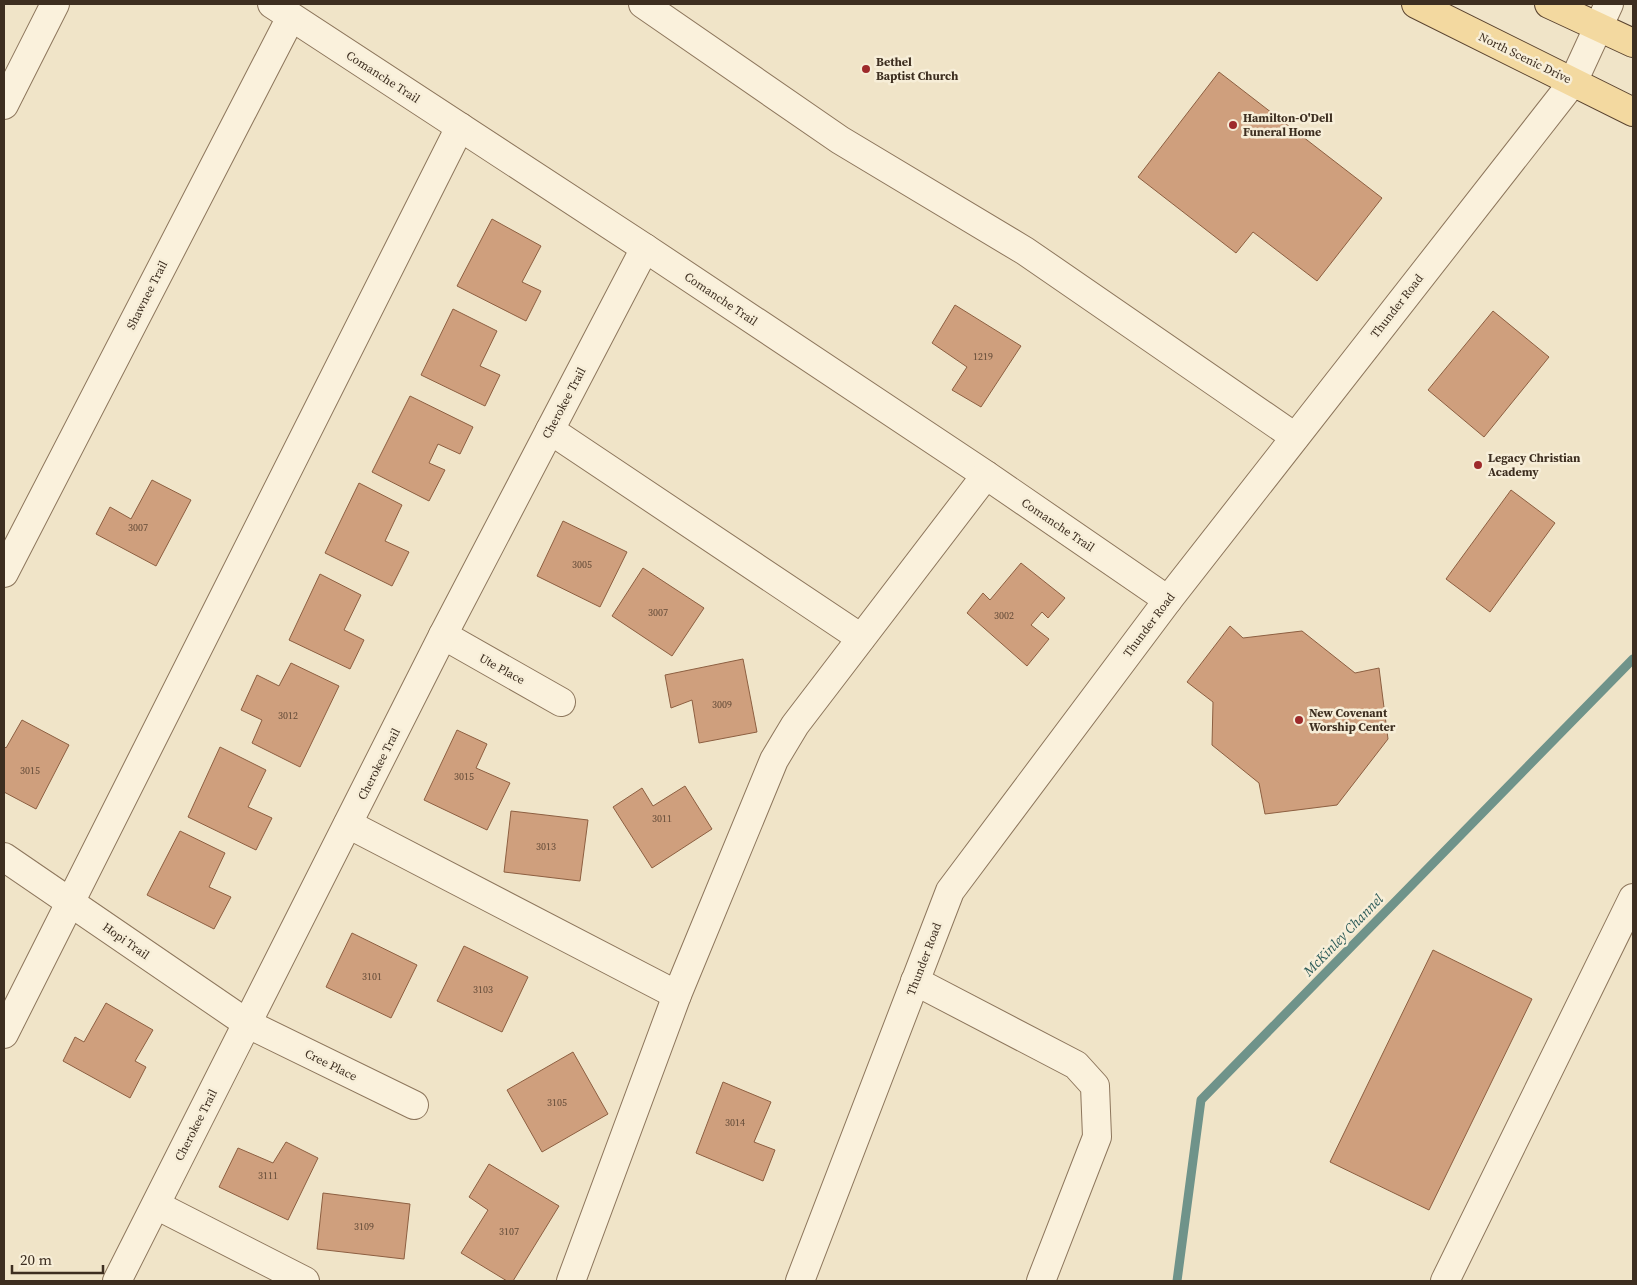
<svg xmlns="http://www.w3.org/2000/svg" width="1637" height="1285" font-family="'Source Serif 4',serif">
  <rect width="100%" height="100%" fill="#f0e4c8"/>
  <g fill="none" stroke-linecap="round" stroke-linejoin="round">
    <!-- stream -->
    <polyline stroke="#6f938a" stroke-width="9" points="1177,1281 1201,1100 1633,659"/>
  </g>
  <!-- building -->
  <g fill="#cf9f7d" stroke="#8d5f41">
    <polygon points="1219,72 1382,198 1317,281 1253,232 1236,253 1138,177"/>
    <polygon points="492,219 541,246 522,282 541,291 526,321 457,286"/>
    <polygon points="955,305 1021,346 981,407 952,390 967,367 932,343"/>
    <polygon points="453,309 497,331 480,366 500,375 485,406 421,375"/>
    <polygon points="1493,311 1549,357 1484,437 1428,390"/>
    <polygon points="410,396 473,427 460,454 438,444 429,463 445,470 429,501 372,472"/>
    <polygon points="152,480 191,500 156,566 96,534 110,507 131,519"/>
    <polygon points="359,483 402,505 385,541 409,552 392,586 325,553"/>
    <polygon points="1511,490 1555,523 1490,612 1446,579"/>
    <polygon points="563,521 627,552 600,607 537,576"/>
    <polygon points="1021,563 1065,598 1048,618 1042,612 1031,625 1049,639 1027,666 967,613 983,593 990,600"/>
    <polygon points="643,568 704,608 672,656 612,616"/>
    <polygon points="320,574 361,595 344,630 364,640 350,669 289,640"/>
    <polygon points="1230,626 1243,638 1302,631 1355,673 1379,668 1388,739 1337,805 1265,814 1259,783 1212,745 1213,702 1187,682"/>
    <polygon points="743,659 757,732 699,743 692,700 671,708 665,675"/>
    <polygon points="291,663 339,686 300,767 252,743 262,720 241,710 257,675 279,686"/>
    <polygon points="22,720 69,745 36,809 4,792 4,746 6,748"/>
    <polygon points="457,730 487,744 476,768 510,783 487,830 424,800"/>
    <polygon points="220,747 266,770 248,807 272,818 256,850 188,817"/>
    <polygon points="685,786 712,829 652,868 613,807 642,788 653,806"/>
    <polygon points="511,811 588,820 580,881 504,872"/>
    <polygon points="180,831 225,853 209,887 231,897 214,929 147,895"/>
    <polygon points="352,933 417,965 391,1018 326,987"/>
    <polygon points="464,946 528,977 502,1032 437,1001"/>
    <polygon points="1433,950 1532,999 1429,1210 1330,1162"/>
    <polygon points="106,1003 153,1030 135,1061 146,1067 130,1098 63,1061 75,1037 84,1042"/>
    <polygon points="573,1052 608,1114 542,1152 507,1090"/>
    <polygon points="723,1082 771,1102 754,1142 775,1150 763,1181 696,1153"/>
    <polygon points="286,1142 318,1158 288,1220 219,1187 238,1148 273,1163"/>
    <polygon points="489,1164 559,1206 513,1281 507,1281 461,1253 488,1210 469,1197"/>
    <polygon points="323,1193 410,1204 404,1259 317,1249"/>
  </g>
  <g fill="none" stroke-linecap="round" stroke-linejoin="round">
    <defs>
      <g id="minor">
        <polyline points="272,4 645,248 986,475 1168,600"/>
        <polyline points="643,4 840,140 1025,251 1295,437"/>
        <polyline points="4,105 55,4"/>
        <polyline points="550,430 861,638"/>
        <polyline points="4,573 291,17"/>
        <polyline points="443,635 561,702"/>
        <polyline points="348,824 677,995"/>
        <polyline points="4,857 248,1024 414,1105"/>
        <polyline points="915,981 1076,1065 1095,1086 1097,1137 1041,1281"/>
        <polyline points="4,1034 460,127"/>
        <polyline points="156,1205 305,1281"/>
        <polyline points="117,1281 443,635 645,248"/>
        <polyline points="571,1281 677,995 774,760 795,725 986,475"/>
        <polyline points="800,1281 950,891 1168,600 1573,82 1609,4"/>
        <polyline points="1445,1281 1633,898"/>
      </g>
      <g id="major">
        <polyline points="1416,4 1633,112"/>
        <polyline points="1549,4 1633,43"/>
      </g>
    </defs>
    <!-- minor casing -->
    <use href="#minor" stroke="#8d765c" stroke-width="30"/>
    <!-- major casing -->
    <use href="#major" stroke="#5b4430" stroke-width="30"/>
    <!-- minor -->
    <use href="#minor" stroke="#faf1dc" stroke-width="28"/>
    <!-- major -->
    <use href="#major" stroke="#f3d9a0" stroke-width="28"/>
  </g>
  <!-- markers -->
  <g fill="#9e2a2b" stroke="#f7eed8" stroke-width="2">
    <circle cx="866" cy="69" r="5"/>
    <circle cx="1233" cy="125" r="5"/>
    <circle cx="1478" cy="465" r="5"/>
    <circle cx="1299" cy="720" r="5"/>
  </g>
  <g text-anchor="middle" stroke-width="5" stroke-linejoin="round" paint-order="stroke">
    <!-- number labels -->
    <g font-size="10" fill="#624a37">
      <text x="983" y="360">1219</text>
      <text x="138" y="531">3007</text>
      <text x="582" y="568">3005</text>
      <text x="658" y="616">3007</text>
      <text x="1004" y="619">3002</text>
      <text x="722" y="708">3009</text>
      <text x="288" y="719">3012</text>
      <text x="30" y="774">3015</text>
      <text x="464" y="780">3015</text>
      <text x="662" y="822">3011</text>
      <text x="546" y="850">3013</text>
      <text x="372" y="980">3101</text>
      <text x="483" y="993">3103</text>
      <text x="557" y="1106">3105</text>
      <text x="735" y="1126">3014</text>
      <text x="268" y="1179">3111</text>
      <text x="364" y="1230">3109</text>
      <text x="509" y="1235">3107</text>
    </g>
    <!-- street labels -->
    <g font-size="12" fill="#3d2e20" stroke="#f7eed8">
      <text transform="translate(1525 58) rotate(26)" y="4">North Scenic Drive</text>
      <text transform="translate(383 77) rotate(33)" y="4">Comanche Trail</text>
      <text transform="translate(147 295) rotate(-63)" y="4">Shawnee Trail</text>
      <text transform="translate(721 299) rotate(34)" y="4">Comanche Trail</text>
      <text transform="translate(1397 306) rotate(-52)" y="4">Thunder Road</text>
      <text transform="translate(564 403) rotate(-62)" y="4">Cherokee Trail</text>
      <text transform="translate(1058 525) rotate(34)" y="4">Comanche Trail</text>
      <text transform="translate(1149 625) rotate(-53)" y="4">Thunder Road</text>
      <text transform="translate(502 669) rotate(29)" y="4">Ute Place</text>
      <text transform="translate(379 764) rotate(-63)" y="4">Cherokee Trail</text>
      <text transform="translate(126 941) rotate(35)" y="4">Hopi Trail</text>
      <text transform="translate(924 959) rotate(-69)" y="4">Thunder Road</text>
      <text transform="translate(331 1065) rotate(26)" y="4">Cree Place</text>
      <text transform="translate(196 1125) rotate(-63)" y="4">Cherokee Trail</text>
    </g>
    <!-- poi labels -->
    <g font-size="12" font-weight="bold" fill="#3d2e20" stroke="#f7eed8" text-anchor="start">
      <text x="876" y="66">Bethel<tspan x="876" dy="14">Baptist Church</tspan></text>
      <text x="1243" y="122">Hamilton-O'Dell<tspan x="1243" dy="14">Funeral Home</tspan></text>
      <text x="1488" y="462">Legacy Christian<tspan x="1488" dy="14">Academy</tspan></text>
      <text x="1309" y="717">New Covenant<tspan x="1309" dy="14">Worship Center</tspan></text>
    </g>
    <!-- water labels -->
    <g font-size="14" font-style="italic" fill="#2f5d5a" stroke="#f7eed8">
      <text transform="translate(1343 935) rotate(-46)" y="5">McKinley Channel</text>
    </g>
  </g>
  <!-- border -->
  <rect width="1637" height="1285" fill="none" stroke="#3d2e20" stroke-width="10"/>
  <!-- scale -->
  <path d="M12 1265v8h91v-8" fill="none" stroke="#3d2e20" stroke-width="2.5"/>
  <text x="20" y="1265" font-size="15" fill="#3d2e20" stroke="#f7eed8" stroke-width="4" paint-order="stroke">20 m</text>
</svg>
